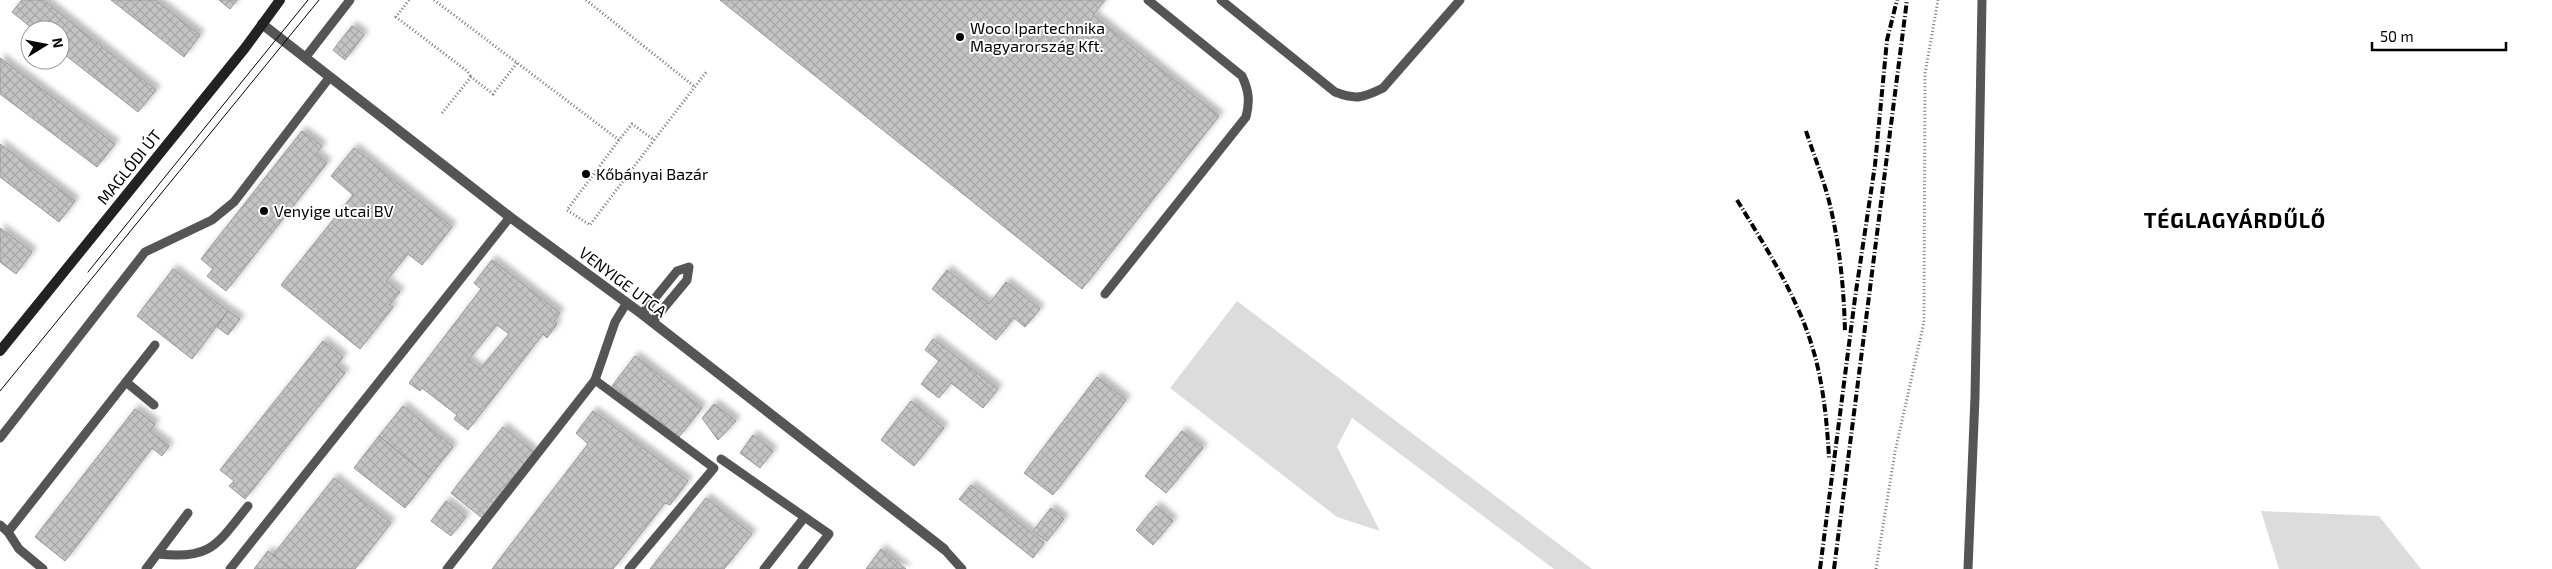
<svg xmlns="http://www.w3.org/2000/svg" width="2552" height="569" font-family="'Exo 2',sans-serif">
  <defs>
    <pattern id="building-cross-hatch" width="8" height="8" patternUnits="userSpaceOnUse" patternTransform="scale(1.25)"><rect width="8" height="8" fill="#c4c4c4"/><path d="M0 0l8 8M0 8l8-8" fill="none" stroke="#a7a7a7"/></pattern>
    <filter id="shadow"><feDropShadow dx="4.5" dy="-4.5" stdDeviation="2.5" flood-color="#0004"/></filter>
  </defs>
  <rect width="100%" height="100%" fill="#fff"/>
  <!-- green -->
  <g fill="#dcdcdc">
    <polygon points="1237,301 1592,569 1554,569 1352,418 1337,447 1380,531 1337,517 1170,388"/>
    <polygon points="2261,511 2379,516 2421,569 2279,569"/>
  </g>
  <!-- building -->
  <g fill="url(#building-cross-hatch)" stroke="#999" fill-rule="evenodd" filter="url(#shadow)">
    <polygon points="22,0 43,0 156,90 138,112 60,51 60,30 34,30 12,12"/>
    <polygon points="111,0 155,0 200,35 184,57"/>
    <polygon points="219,0 237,0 230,9"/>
    <polygon points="720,0 1105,0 1093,15 1219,116 1082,289"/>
    <polygon points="352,26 364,35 345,60 333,50"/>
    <polygon points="0,58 115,144 97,167 0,94"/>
    <polygon points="302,131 322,146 316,154 327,163 226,291 207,276 213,269 201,259"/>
    <polygon points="0,144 75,201 59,222 0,177"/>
    <polygon points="354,148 452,227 422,265 408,254 386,281 400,292 389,305 393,307 360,349 281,285 353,195 331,176"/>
    <polygon points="0,228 32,252 16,274 0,262"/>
    <path d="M492,260L560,313L554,321L557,324L547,338L543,334L468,430L454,419L457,415L422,388L420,391L409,383L481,289L474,283ZM497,325L509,334L480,369L468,360Z"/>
    <polygon points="173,269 228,311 192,359 137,316"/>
    <polygon points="947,270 989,304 1006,282 1040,309 1025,327 1014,318 996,340 932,289"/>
    <polygon points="228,311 240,319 228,335 217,327"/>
    <polygon points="933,339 998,389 983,408 951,383 939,398 921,384 939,361 925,350"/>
    <polygon points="323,341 343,357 336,366 345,373 245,499 229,486 234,481 220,470"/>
    <polygon points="635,356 702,408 679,437 612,386"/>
    <polygon points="1097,377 1126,400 1053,495 1024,473"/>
    <polygon points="911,401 944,428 914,466 881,440"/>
    <polygon points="714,404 736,421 718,440 702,418"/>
    <polygon points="403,406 453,447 429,477 379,436"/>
    <polygon points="135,409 155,424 150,431 169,446 162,456 152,448 65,561 35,537"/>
    <polygon points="593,411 688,481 670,505 665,503 613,569 492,569 588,444 576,433"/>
    <polygon points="503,427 534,452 482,518 451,493"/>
    <polygon points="1182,431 1203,448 1166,493 1145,476"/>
    <polygon points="753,435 773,451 760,468 740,453"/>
    <polygon points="379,436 429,477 405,508 354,468"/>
    <polygon points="334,478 391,523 355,569 291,569 273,555"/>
    <polygon points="971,485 1044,543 1033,558 959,499"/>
    <polygon points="706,498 752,534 724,569 650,569"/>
    <polygon points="446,501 466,517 451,536 431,521"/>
    <polygon points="1156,506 1173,521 1153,545 1136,530"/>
    <polygon points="1051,508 1064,519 1047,541 1033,531"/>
    <polygon points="881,549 906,569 866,569"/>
    <polygon points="268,551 273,555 291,569 254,569"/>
  </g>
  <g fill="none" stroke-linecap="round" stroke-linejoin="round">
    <!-- path -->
    <g stroke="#777" stroke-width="3" stroke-dasharray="1 2.5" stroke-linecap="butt">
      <polyline points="409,0 396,17 467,71 471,77"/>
      <polyline points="434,0 619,140 632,124 654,140 707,71"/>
      <polyline points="586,0 695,87"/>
      <polyline points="442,113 471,77 493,94 517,63"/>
      <polyline points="619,140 567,210 590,225 654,140"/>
      <polyline points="1876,569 1895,452 1924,322 1925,74 1938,0"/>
    </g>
    <!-- lane -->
    <g stroke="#555" stroke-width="9">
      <path d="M1221,0L1335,92C1356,100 1363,98 1383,88L1460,0"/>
      <polyline points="305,58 350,0"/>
      <path d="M1105,294L1246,117C1250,101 1249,91 1242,76L1148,0"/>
      <polyline points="642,314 677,271 689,267 687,280 652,322"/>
      <polyline points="595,380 714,468 629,569"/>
      <polyline points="126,382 154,405"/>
      <polyline points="0,438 145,252 212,220 234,202 329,78"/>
      <polyline points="721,459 829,534 802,569"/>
      <polyline points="0,525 8,532 19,549 43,569"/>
      <polyline points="8,532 155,345"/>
      <polyline points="944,549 962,569"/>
      <path d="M158,554C212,560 217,544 248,506"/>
      <polyline points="146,569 188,513"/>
      <polyline points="230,569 510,217"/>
      <polyline points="447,569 595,380 615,322 626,304"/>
      <polyline points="764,569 804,518"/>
      <polyline points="1968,569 1975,397 1982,0"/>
    </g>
    <!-- street -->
    <polyline stroke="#555" stroke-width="10" points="262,24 510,217 642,314 944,549"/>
    <!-- secondary -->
    <polyline stroke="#222" stroke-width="10" points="0,351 245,48 280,0"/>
    <!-- tram -->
    <g stroke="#000" stroke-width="1">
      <polyline points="88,272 308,0"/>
      <polyline points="0,391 319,0"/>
    </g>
    <!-- rail -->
    <g stroke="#000" stroke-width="4" stroke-dasharray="8 2.5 1 2.5" stroke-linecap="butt">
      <path d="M1806,131C1814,156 1824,180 1830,205C1840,247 1844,290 1845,332"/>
      <path d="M1737,200C1765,246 1796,294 1812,346C1823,381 1827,421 1829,458"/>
      <polyline points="1820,569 1855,298 1875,165 1887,40 1897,0"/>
      <polyline points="1834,569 1907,0"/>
    </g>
  </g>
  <!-- markers -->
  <g fill="#000" stroke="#fff" stroke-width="2">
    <circle cx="960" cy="37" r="5"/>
    <circle cx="586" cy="174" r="5"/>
    <circle cx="264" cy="211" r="5"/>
  </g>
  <g text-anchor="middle" stroke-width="4" stroke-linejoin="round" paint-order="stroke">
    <!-- poi labels -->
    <g font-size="16" fill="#000" stroke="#fff" text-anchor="start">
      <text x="970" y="34">Woco Ipartechnika<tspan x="970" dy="18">Magyarország Kft.</tspan></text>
      <text x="596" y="180">Kőbányai Bazár</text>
      <text x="274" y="217">Venyige utcai BV</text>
    </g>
    <!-- street labels -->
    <g font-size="16" fill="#000" stroke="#fff">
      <text transform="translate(129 167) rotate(-51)" y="6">MAGLÓDI ÚT</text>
      <text transform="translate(623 282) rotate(37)" y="6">VENYIGE UTCA</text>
    </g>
    <!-- district labels -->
    <g font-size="21" font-weight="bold" letter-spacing="1" fill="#000" stroke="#fff">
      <text x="2235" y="228">TÉGLAGYÁRDŰLŐ</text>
    </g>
  </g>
  <!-- north arrow -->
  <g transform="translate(45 45) rotate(80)"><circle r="24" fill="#ffffff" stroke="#999999"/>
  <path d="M0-4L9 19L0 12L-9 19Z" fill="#000000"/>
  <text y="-8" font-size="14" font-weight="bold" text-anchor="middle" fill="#000000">N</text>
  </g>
  <!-- scale -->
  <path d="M2372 42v8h134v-8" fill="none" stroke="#000000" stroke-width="2.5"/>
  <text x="2380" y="42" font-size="15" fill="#000000" stroke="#ffffff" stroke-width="4" paint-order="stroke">50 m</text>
</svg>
